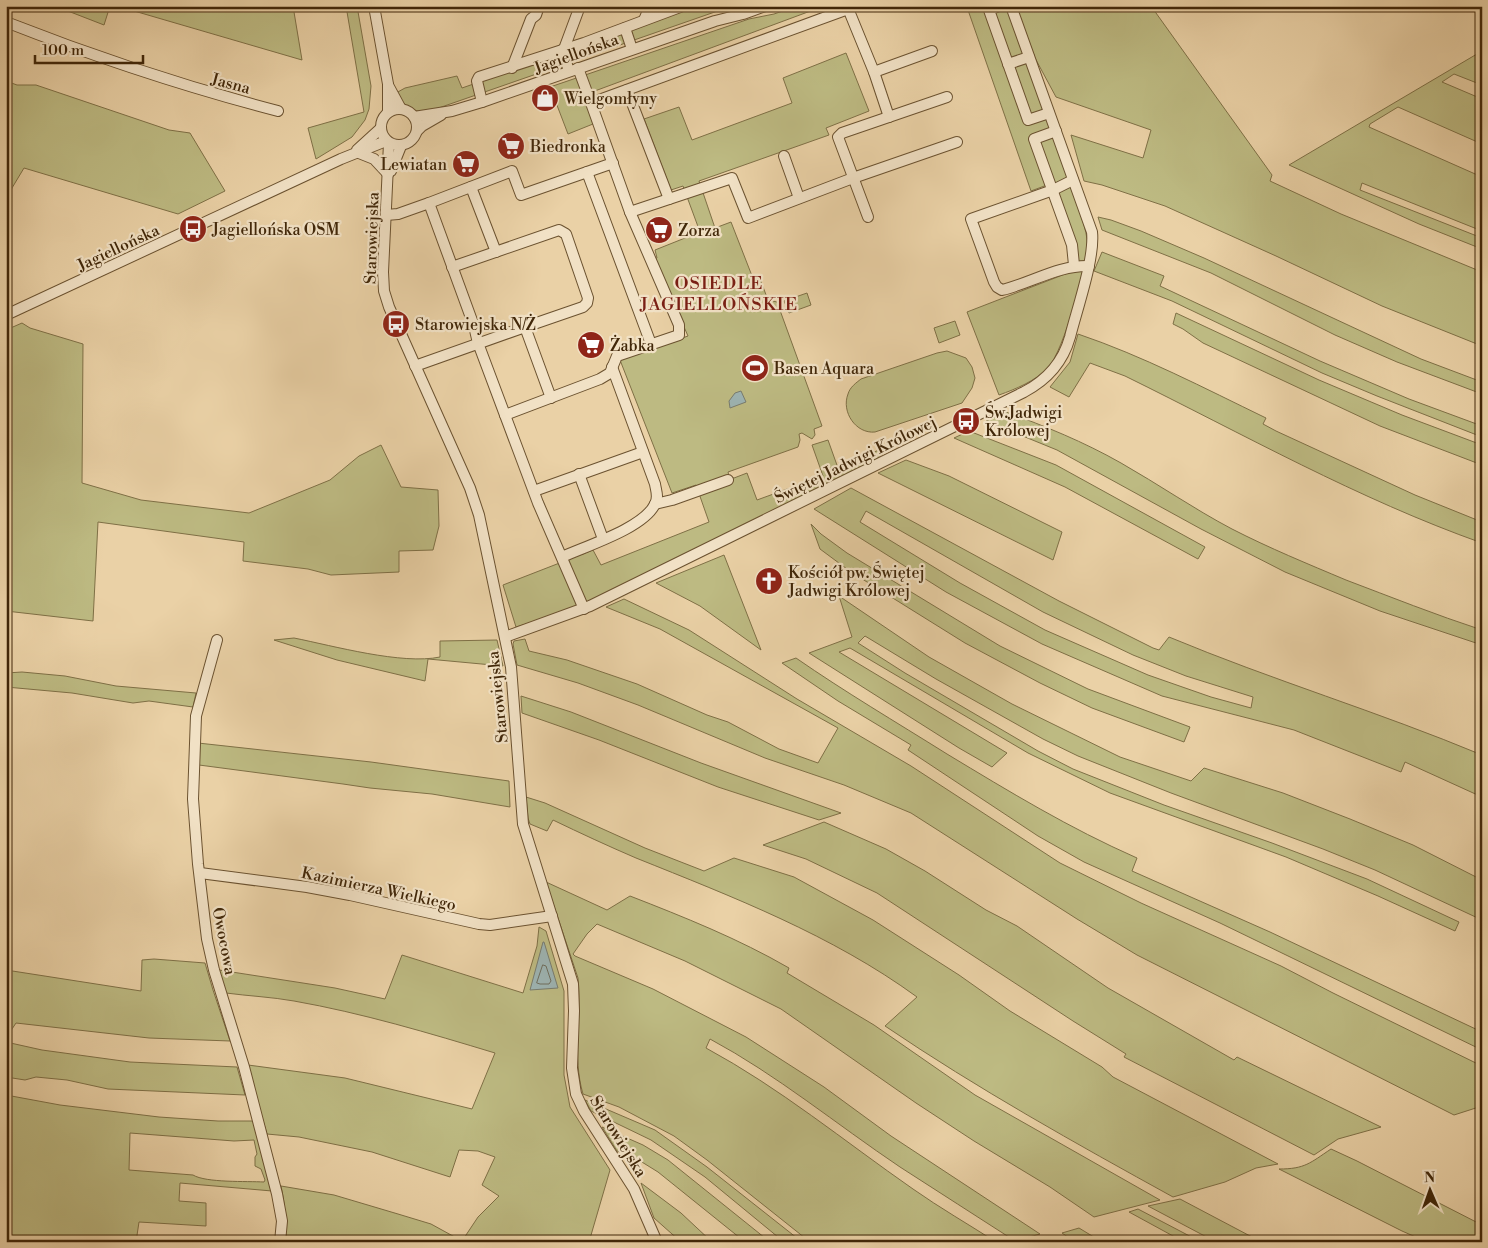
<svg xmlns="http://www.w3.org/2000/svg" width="1488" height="1248" font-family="'Libre Bodoni',serif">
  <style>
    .green { fill: #bdba82; stroke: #7f7046; fill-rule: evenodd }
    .water { fill: #9db4b3; stroke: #787c6f }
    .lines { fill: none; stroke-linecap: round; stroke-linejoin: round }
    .shore { stroke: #6f6e5e; stroke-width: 1 }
    .minor-casing { stroke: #6b5230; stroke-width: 12 }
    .minor { stroke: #f1e1c5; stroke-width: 10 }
    .labels { text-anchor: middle; stroke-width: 4.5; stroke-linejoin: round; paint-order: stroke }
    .street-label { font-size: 16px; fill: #412709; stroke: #f1e1c5 }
    .poi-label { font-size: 16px; fill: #412709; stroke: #f1e1c5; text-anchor: start }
    .neighbourhood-label { font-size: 18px; letter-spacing: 1px; fill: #7a1f14; stroke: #f1e1c5 }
  </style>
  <rect width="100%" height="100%" fill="#ead1a6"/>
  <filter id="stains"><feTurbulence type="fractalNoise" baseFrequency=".004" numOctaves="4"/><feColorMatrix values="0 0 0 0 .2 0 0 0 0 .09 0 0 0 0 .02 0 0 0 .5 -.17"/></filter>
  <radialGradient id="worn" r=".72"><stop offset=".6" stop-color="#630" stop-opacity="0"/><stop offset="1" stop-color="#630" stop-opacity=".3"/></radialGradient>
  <g class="green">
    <polygon points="55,6 110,6 104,25"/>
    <polygon points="117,6 293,6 302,60"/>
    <polygon points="346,6 357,6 371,86 369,109 365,120 352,137 316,159 308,128 364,112"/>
    <path d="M698,6H732L430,111C414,114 404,106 396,93L405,88L457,76L462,88Z"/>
    <polygon points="797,6 824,6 584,95 593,124 568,134 550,87 749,19 774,14"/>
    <path d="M977,6H1006C1028,66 1051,125 1070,185C1075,200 1085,223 1087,239C1090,260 1063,352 1048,368C1035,381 1016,389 999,395L967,312L1073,271L1070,245L1047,185L1031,191L968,10Z"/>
    <polygon points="1016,6 1151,6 1272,175 1270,181 1341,214 1482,272 1482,346 1382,306 1276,256 1165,206 1102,185 1084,181 1071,135 1143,158 1151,130 1056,97 1035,58"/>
    <polygon points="1482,51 1482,85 1454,74 1442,82 1482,99 1482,144 1398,107 1370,124 1369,127 1482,177 1480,188 1482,189 1482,231 1362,183 1360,190 1482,238 1482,249 1419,224 1289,165"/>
    <polygon points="846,53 869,111 826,128 829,135 699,181 715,228 731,222 754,281 760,279 768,300 777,302 822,426 814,429 815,435 812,439 802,433 799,434 800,440 798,447 728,472 729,476 734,478 747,473 757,500 823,476 812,445 828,440 838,468 881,449 883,454 874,461 597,599 543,619 516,627 503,585 593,550 601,565 709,522 696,485 672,493 620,360 688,336 654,259 657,258 655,250 700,232 683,186 671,190 644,119 679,107 692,140 792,103 783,78"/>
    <polygon points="6,81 17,85 36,85 169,130 190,133 225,191 178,214 24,168 12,188 6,204"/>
    <polygon points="1098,217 1111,220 1141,231 1204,258 1421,359 1482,382 1482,394 1397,362 1335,335 1211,273 1102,230"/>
    <polygon points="1102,252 1164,276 1160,286 1320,361 1409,399 1482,426 1482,437 1377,396 1322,373 1172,301 1094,271"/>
    <polygon points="807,293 811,305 789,313 784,301"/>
    <polygon points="1176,313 1319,380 1402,415 1482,445 1482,465 1380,426 1203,343 1183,329 1173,324"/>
    <polygon points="955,321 960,335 939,343 934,328"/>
    <polygon points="22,323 30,328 83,344 82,483 141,500 249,513 330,480 359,456 381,445 401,487 438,490 439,526 433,550 399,551 399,572 331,575 308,569 243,561 244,542 98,522 93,621 6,611 6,330"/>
    <path d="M1078,334C1143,356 1204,388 1266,418L1263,424L1276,431L1415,495L1482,522V543C1358,499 1243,434 1125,376L1090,363L1069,397L1050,387L1070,362Z"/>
    <path d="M947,351L966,358L972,367L975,378L972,388L962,403L875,432C856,434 841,412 848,394C850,387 856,383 861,379L937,353Z"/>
    <path d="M1006,412C1045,426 1084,442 1121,463C1158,484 1194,509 1232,529C1269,548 1308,564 1346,580C1391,597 1436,615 1482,630V645L1380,611L1285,572L1201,529L1057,450L986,421Z"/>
    <polygon points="969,431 1056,465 1205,547 1198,559 1065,487 954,438"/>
    <polygon points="906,460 949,476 1062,532 1053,560 878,473"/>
    <path d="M851,488L1059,601L1153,648L1159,650L1169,637C1272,680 1379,712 1482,755V797L1405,762L1401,772L1294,730L1162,696L1042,644L946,592L814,509ZM866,511L1043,612L1133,655L1186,676L1253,697L1251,708L1211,697L1148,675L1045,630L960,583L860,522Z"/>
    <polygon points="811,524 821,534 847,553 1000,646 1088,689 1190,727 1184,742 1092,708 1040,683 965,643 851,572 820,549"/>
    <polygon points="724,555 761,650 700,606 656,583"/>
    <polygon points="839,596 929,657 1012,704 1120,757 1191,781 1204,768 1283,793 1350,819 1413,845 1482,880 1482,920 1375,870 1323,849 1171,793 1078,756 1043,739 936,679 865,636 858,643 905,673 1038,751 1073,769 1164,805 1272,843 1367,879 1459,922 1455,931 1378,896 1286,857 1110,793 1028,753 850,648 839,652 1007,753 992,767 959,748 809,653 852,637"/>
    <polygon points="624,599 689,630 797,699 911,766 1060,863 1141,903 1281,966 1333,993 1482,1066 1482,1106 1454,1115 1137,955 1077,919 911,813 844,785 765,758 638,705 578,683 517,665 513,644 514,641 525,639 529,651 567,660 637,684 707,715 728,722 779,749 818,763 838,728 660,629 606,607"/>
    <path d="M294,638C334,646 402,665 440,657V641L497,640L503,666L428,659L425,681L337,660L274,640Z"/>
    <path d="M796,658C845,692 896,722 947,754C1010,792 1069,828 1137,858L1132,871L1270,932L1482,1032V1050L1220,923L1084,862L1038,836L908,750L911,745L838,701L782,663Z"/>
    <polygon points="22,672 65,676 116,686 196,693 193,707 149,701 133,703 72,693 6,687 6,673"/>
    <polygon points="521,696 571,712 701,763 841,813 819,820 718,787 599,740 522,713"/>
    <polygon points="198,743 371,762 509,781 510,807 432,794 370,788 343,784 199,765"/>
    <path d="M526,797L545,803L645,848L704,871L734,858L794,877L873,920L959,975L1010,1011L1102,1067L1113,1077L1278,1164L1256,1168L1225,1182L1173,1197C1075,1143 978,1089 885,1026L917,997C832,935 733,897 636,858C608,846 580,833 553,820L547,831L530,824L528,818Z"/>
    <polygon points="824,822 886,849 925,871 986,910 1017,926 1108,988 1234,1060 1237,1057 1381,1127 1338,1139 1314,1155 1124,1057 1126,1054 1073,1021 877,893 806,859 763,845"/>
    <path d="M546,882L607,910L630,896C684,917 739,939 789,968L787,973L874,1025L975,1095L1160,1200L1094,1217L1050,1187L974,1141L916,1103L781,1009L685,961L597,924L587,934L573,954L575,956L653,989L746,1037L824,1087L891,1136L1040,1234L1015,1241C977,1216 938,1192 900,1167C836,1124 777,1075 710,1039L706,1048C780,1088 844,1141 913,1189C940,1208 968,1224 996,1242H810L707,1160L674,1136L619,1107L583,1094C572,1057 582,1017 578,978Z"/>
    <path d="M539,927L546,931L564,991V1075L570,1107L610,1170L589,1242H283C287,1222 285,1205 281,1186L334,1195L398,1214L431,1224L462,1241L478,1217L499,1196L482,1185L495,1157L478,1151L459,1150L450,1177L372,1152L299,1137L267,1134L256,1097L248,1065L345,1078L472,1109L495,1053C429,1033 362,1013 294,1001C272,997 248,996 226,993L219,970L335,988L385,999L402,955L523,993L537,946Z"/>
    <polygon points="154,959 205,963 213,990 230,1041 149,1038 16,1023 6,1038 6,970 141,991 142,960"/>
    <polygon points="6,1042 42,1050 130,1062 237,1067 245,1095 108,1089 67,1080 36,1077 25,1080 6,1077"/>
    <path d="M6,1095L60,1105L159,1117L218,1121H253L272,1191L180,1183L179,1201L206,1203V1226L139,1222L136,1242H6ZM130,1133L234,1141L254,1140L257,1154L255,1157V1166L261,1169L265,1180L264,1182C247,1181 206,1183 193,1175L129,1170Z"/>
    <polygon points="585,1100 655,1130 707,1167 802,1242 784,1242 705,1177 651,1140 591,1111"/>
    <polygon points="602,1127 643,1145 668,1160 770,1242 745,1242 658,1172 637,1159 617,1151"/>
    <path d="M1331,1149L1357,1161L1482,1225V1242H1427L1402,1231L1279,1169C1305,1169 1310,1163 1331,1149Z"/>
    <polygon points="641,1183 681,1213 712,1242 681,1242 654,1218"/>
    <polygon points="1180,1199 1252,1237 1262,1242 1216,1242 1148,1206"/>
    <polygon points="1138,1209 1201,1242 1184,1242 1129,1212"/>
    <polygon points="1079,1228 1102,1242 1075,1242 1062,1233"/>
  </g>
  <g class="water">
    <polygon points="741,391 746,402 730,408 729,401 735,393"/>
    <polygon points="543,942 544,942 558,988 530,990"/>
  </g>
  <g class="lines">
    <polygon class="shore" points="543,965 546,966 551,981 549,984 540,984 537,983"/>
    <g class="minor-casing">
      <g id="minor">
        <polyline points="374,6 388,84 388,112"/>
        <polyline points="847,6 874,72 889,117"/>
        <polyline points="999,6 989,10 1028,120 1049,113"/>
        <polyline points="644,20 650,6"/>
        <path d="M6,22C95,57 186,87 278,111"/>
        <polyline points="625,28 632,49"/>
        <polyline points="564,49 580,6"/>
        <polyline points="562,50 569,71"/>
        <polyline points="1008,64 1029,57"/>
        <polyline points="512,68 531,19 536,15 539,6"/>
        <polyline points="578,68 591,103 848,9"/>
        <polyline points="874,72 932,51"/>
        <polyline points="388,85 401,109"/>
        <polyline points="627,90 669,199"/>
        <polyline points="482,102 477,81 479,77 584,43 683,6"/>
        <circle cx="399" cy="127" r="18"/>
        <polyline points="414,117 452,111 482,102 715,21 743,14 765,6"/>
        <polyline points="417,131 422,126 441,115"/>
        <polyline points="1056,131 1034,139 1072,245 1074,265"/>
        <polyline points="389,143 383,272 384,291 389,307 470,488 479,515 511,667 523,824 573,984 574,1011 572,1068 576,1094 584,1111 634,1189 657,1242"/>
        <polyline points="357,150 380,129"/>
        <polyline points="359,153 374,159 388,174"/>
        <polyline points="784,156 799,198"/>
        <polyline points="391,171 401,146"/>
        <polyline points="587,172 651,344"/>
        <path d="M1073,180L1053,190L971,219L994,282L997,287L1002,290C1031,283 1059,265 1089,266"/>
        <polyline points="471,187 496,252"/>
        <polyline points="429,203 512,171 521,195 613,163"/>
        <polyline points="630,212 732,178 748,218 853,178 957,142"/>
        <polyline points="386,215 398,214 429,203 474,326 478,343 538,503 584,609"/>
        <polyline points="868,217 838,137 842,133 947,97"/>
        <polyline points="452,267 559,230 566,234 588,298 587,303 583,307 525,327"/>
        <polyline points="6,315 341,159 386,141"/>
        <polyline points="415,366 525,327 551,398"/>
        <polyline points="505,415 600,379 610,373 617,356 679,335 679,325 630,212 591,103"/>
        <polyline points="579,474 603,539"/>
        <polyline points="534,491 643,452"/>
        <polyline points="655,504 672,500 728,480"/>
        <path d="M562,557C586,546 644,528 655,504C659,497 656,491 655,484L612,367"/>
        <path d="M505,637L590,606L1024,392C1047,380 1063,362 1070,337C1077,309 1095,258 1092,232L1011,6"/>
        <polyline points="217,640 196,716 193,799 198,864 207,939 214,970 244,1067 277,1194 282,1221 280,1242"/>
        <polyline points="200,873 307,887 350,895 479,924 490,925 552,916"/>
      </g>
    </g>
    <use href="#minor" class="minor"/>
  </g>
  <defs>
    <g id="shop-disc" transform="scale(1.4375)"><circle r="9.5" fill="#8f2418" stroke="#f1e1c5"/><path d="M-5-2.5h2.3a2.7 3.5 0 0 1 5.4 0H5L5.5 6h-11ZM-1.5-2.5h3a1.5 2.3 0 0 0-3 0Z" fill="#fff"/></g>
    <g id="supermarket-disc" transform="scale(1.4375)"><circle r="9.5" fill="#8f2418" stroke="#f1e1c5"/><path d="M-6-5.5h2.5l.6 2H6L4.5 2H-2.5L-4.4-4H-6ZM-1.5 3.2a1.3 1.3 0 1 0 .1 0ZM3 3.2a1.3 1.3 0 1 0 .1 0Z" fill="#fff"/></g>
    <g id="bus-disc" transform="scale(1.4375)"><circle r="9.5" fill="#8f2418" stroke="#f1e1c5"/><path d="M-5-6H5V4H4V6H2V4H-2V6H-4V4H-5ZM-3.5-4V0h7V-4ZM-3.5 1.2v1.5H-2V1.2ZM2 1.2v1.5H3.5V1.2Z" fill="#fff"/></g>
    <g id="stadium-disc" transform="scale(1.4375)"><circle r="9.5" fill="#8f2418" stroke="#f1e1c5"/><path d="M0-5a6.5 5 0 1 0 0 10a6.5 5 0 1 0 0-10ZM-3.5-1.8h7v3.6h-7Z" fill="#fff"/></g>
    <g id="church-disc" transform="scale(1.4375)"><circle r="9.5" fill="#8f2418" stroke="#f1e1c5"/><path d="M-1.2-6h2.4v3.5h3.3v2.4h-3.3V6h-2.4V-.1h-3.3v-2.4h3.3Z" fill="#fff"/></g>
  </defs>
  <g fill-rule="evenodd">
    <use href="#shop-disc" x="545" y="98"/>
    <use href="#supermarket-disc" x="511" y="146"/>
    <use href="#supermarket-disc" x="466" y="164"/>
    <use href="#bus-disc" x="193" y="229"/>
    <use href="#supermarket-disc" x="659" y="230"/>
    <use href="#bus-disc" x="396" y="324"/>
    <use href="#supermarket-disc" x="591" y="345"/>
    <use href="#stadium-disc" x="755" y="368"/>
    <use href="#bus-disc" x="966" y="421"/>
    <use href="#church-disc" x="769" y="581"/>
  </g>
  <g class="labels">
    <g class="street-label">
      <text transform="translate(576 53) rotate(-20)" y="6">Jagiellońska</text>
      <text transform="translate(231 83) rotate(15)" y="6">Jasna</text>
      <text transform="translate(371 238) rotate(-88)" y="6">Starowiejska</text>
      <text transform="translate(118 247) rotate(-25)" y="6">Jagiellońska</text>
      <text transform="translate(855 459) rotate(-26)" y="6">Świętej Jadwigi Królowej</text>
      <text transform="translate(497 697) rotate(-96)" y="6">Starowiejska</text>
      <text transform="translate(379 888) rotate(12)" y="6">Kazimierza Wielkiego</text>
      <text transform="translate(225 941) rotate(79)" y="6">Owocowa</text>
      <text transform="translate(619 1136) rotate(58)" y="6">Starowiejska</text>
    </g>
    <g class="poi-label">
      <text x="564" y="104">Wielgomłyny</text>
      <text x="530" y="152">Biedronka</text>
      <text x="447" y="170" text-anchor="end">Lewiatan</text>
      <text x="212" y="235">Jagiellońska OSM</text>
      <text x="678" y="236">Zorza</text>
      <text x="415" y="330">Starowiejska N/Ż</text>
      <text x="610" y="351">Żabka</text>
      <text x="774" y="374">Basen Aquara</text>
      <text x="985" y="418">Św.Jadwigi<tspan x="985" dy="18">Królowej</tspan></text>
      <text x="788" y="578">Kościół pw. Świętej<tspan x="788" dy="18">Jadwigi Królowej</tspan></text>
    </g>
    <g class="neighbourhood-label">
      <text x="719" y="289">OSIEDLE<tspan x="719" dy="21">JAGIELLOŃSKIE</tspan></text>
    </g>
  </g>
  <rect width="1488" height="1248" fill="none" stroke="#ead1a6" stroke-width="25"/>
  <rect x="8" y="8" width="1473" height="1233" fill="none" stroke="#412709" stroke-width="2.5"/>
  <rect x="12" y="12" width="1463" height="1223" fill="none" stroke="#412709"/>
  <g transform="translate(1430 1190) rotate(358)" stroke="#f1e1c5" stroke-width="4" paint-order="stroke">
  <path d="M0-4L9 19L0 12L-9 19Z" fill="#412709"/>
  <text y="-8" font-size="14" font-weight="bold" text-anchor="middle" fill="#412709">N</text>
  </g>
  <path d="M35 55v8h108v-8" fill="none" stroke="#412709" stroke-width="2.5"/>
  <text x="42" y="55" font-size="15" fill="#412709" stroke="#f1e1c5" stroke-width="4" paint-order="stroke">100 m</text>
  <rect width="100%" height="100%" filter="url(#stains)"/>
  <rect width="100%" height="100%" fill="url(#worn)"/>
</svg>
